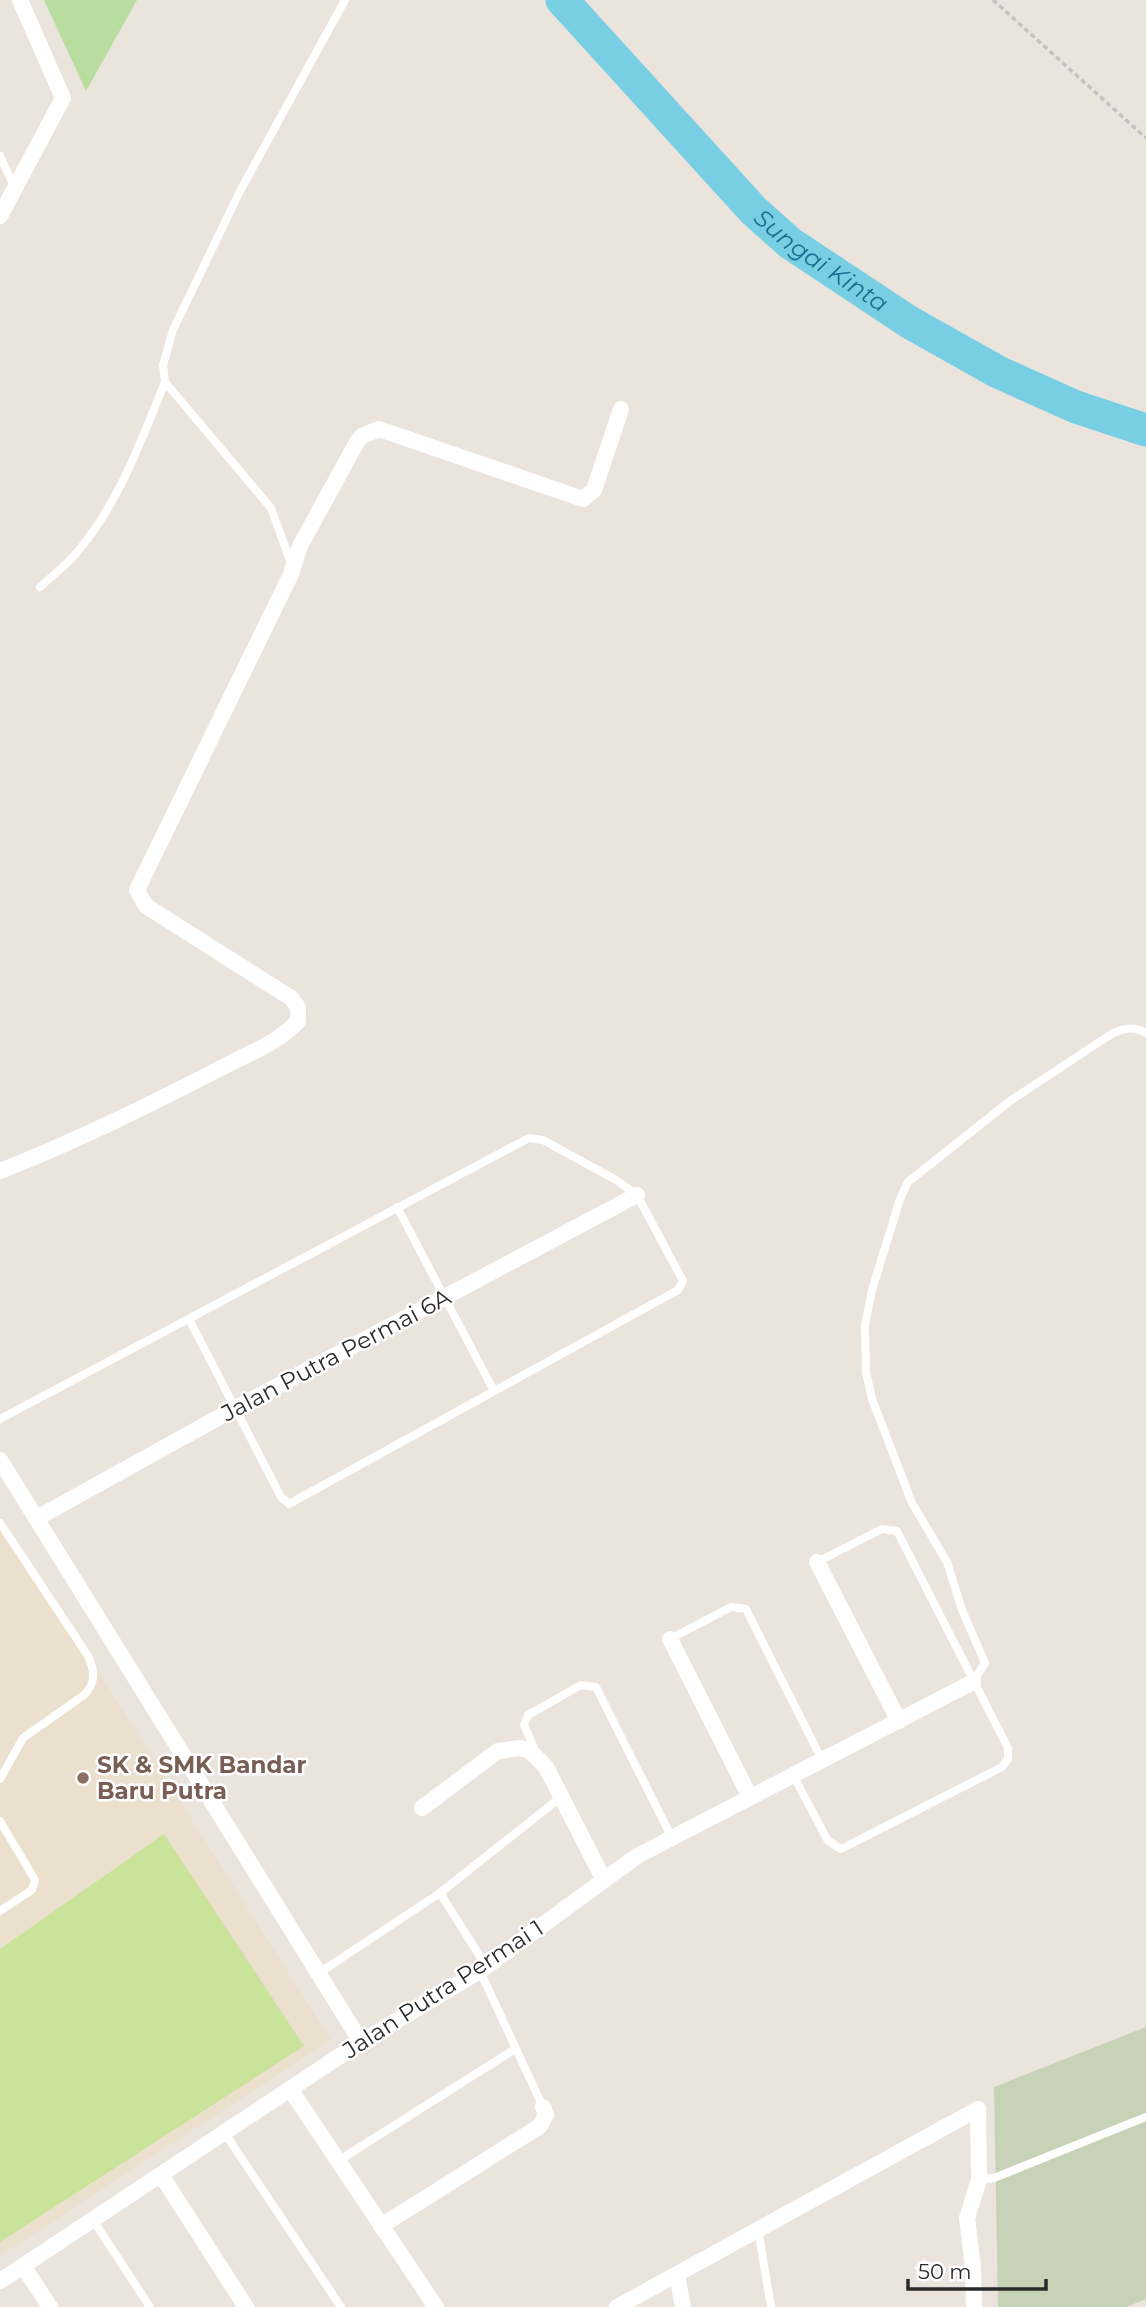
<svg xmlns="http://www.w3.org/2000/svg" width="1146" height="2307" font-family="Montserrat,sans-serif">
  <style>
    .education { fill: #ebdfce }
    .green { fill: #b8dd9e }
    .cemetery { fill: #c6d3b6 }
    .pitch { fill: #cae39a }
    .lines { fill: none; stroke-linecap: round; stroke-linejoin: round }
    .river { stroke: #78cfe4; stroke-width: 33 }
    .path { stroke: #c3c3c3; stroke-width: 3.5; stroke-dasharray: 5 3.5; stroke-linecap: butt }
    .service { stroke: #fff; stroke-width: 8 }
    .minor { stroke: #fff; stroke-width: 16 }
    .education-dot { fill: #8d6e63; stroke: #fff; stroke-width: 2.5 }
    .labels { text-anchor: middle; stroke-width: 5; stroke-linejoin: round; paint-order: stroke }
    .street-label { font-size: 23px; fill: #2a2a2a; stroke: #fff }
    .education-label { font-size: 23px; font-weight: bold; fill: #785e54; stroke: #fff; text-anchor: start }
    .water-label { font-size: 24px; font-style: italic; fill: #186f8f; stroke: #fff }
  </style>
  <rect width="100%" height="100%" fill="#ebe4dd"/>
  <polygon class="education" points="0,1516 331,2040 0,2256"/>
  <polygon class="green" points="44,0 137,0 86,91"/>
  <polygon class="cemetery" points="1146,2027 1146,2299 1126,2307 998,2307 994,2087"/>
  <polygon class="pitch" points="164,1834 304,2046 0,2242 0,1949"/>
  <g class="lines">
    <path class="river" id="s1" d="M562,0L753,210L790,243L909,322L998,372L1076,407L1146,430"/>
    <polyline class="path" points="993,0 1146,138"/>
    <g class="service">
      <polyline points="0,156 15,188"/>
      <polyline points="292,566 271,508 165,382 163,365 173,330 240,191 345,0"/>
      <path d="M40,587C53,575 68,564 79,550C120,500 141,441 165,382"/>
      <polyline points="397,1207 494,1391"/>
      <polyline points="0,1419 529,1138 543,1140 616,1180 637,1195 683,1281 678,1290 289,1504 281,1497 189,1319"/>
      <path d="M0,1523L88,1656C95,1671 96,1683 84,1695L23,1738L0,1779"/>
      <polyline points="670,1639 731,1607 746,1609 822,1760"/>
      <path d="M973,1682L985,1663L962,1610L947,1562L912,1503L872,1399L866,1372L865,1325L872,1290L900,1199L908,1182L1010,1101L1113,1033C1126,1028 1134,1026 1146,1033"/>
      <polyline points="536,1752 524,1725 528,1715 581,1685 596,1687 672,1838"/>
      <polyline points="793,1775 828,1841 841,1849 1002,1767 1008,1759 1008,1748 897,1531 882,1529 817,1562"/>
      <polyline points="0,1821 35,1880 32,1890 0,1911"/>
      <polyline points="440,1893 486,1966"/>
      <polyline points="480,1971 543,2107"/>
      <polyline points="319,1973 440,1893 561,1797"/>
      <polyline points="224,2132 341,2307"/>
      <polyline points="338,2161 515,2049"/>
      <polyline points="979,2180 994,2178 1146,2117"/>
      <polyline points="93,2220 150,2307"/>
      <polyline points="758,2229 771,2307"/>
    </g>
    <g class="minor">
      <polyline points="0,216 63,98 20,0"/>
      <path d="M0,1171C77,1141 151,1104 225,1066C249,1053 280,1042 298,1021V1007L291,998L146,906L137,890L291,574L300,546L357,442L362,436L379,429L583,499L594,490L621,409"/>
      <polyline points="0,1460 361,2042"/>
      <polyline points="37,1518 234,1409 637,1195"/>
      <polyline points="817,1562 899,1721"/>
      <polyline points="670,1639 750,1797"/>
      <polyline points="422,1808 498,1751 520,1748 530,1751 546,1767 604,1880"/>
      <polyline points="290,2089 436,2307"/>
      <polyline points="161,2175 246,2307"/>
      <polyline points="381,2226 540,2126 546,2115 543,2107"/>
      <polyline points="23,2266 50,2307"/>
      <polyline points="677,2276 683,2307"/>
      <polyline points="0,2281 361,2042 480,1971 637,1856 973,1682"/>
      <polyline points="617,2307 978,2109 979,2180 967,2218 973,2267 974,2307"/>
    </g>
  </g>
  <circle class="education-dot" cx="83" cy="1778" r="7"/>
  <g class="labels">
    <g class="street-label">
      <text transform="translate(336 1355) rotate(-28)" y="8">Jalan Putra Permai 6A</text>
      <text transform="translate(443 1989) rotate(-33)" y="8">Jalan Putra Permai 1</text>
    </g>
    <g class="education-label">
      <text x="97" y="1773">SK &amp; SMK Bandar<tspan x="97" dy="26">Baru Putra</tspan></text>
    </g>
    <g class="water-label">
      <text dy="8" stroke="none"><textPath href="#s1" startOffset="369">Sungai Kinta</textPath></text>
    </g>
  </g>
  <path d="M908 2279v10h138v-10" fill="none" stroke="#2a2a2a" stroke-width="3.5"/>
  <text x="918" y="2279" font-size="21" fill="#2a2a2a" stroke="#ffffff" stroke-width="5" paint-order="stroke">50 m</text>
</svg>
